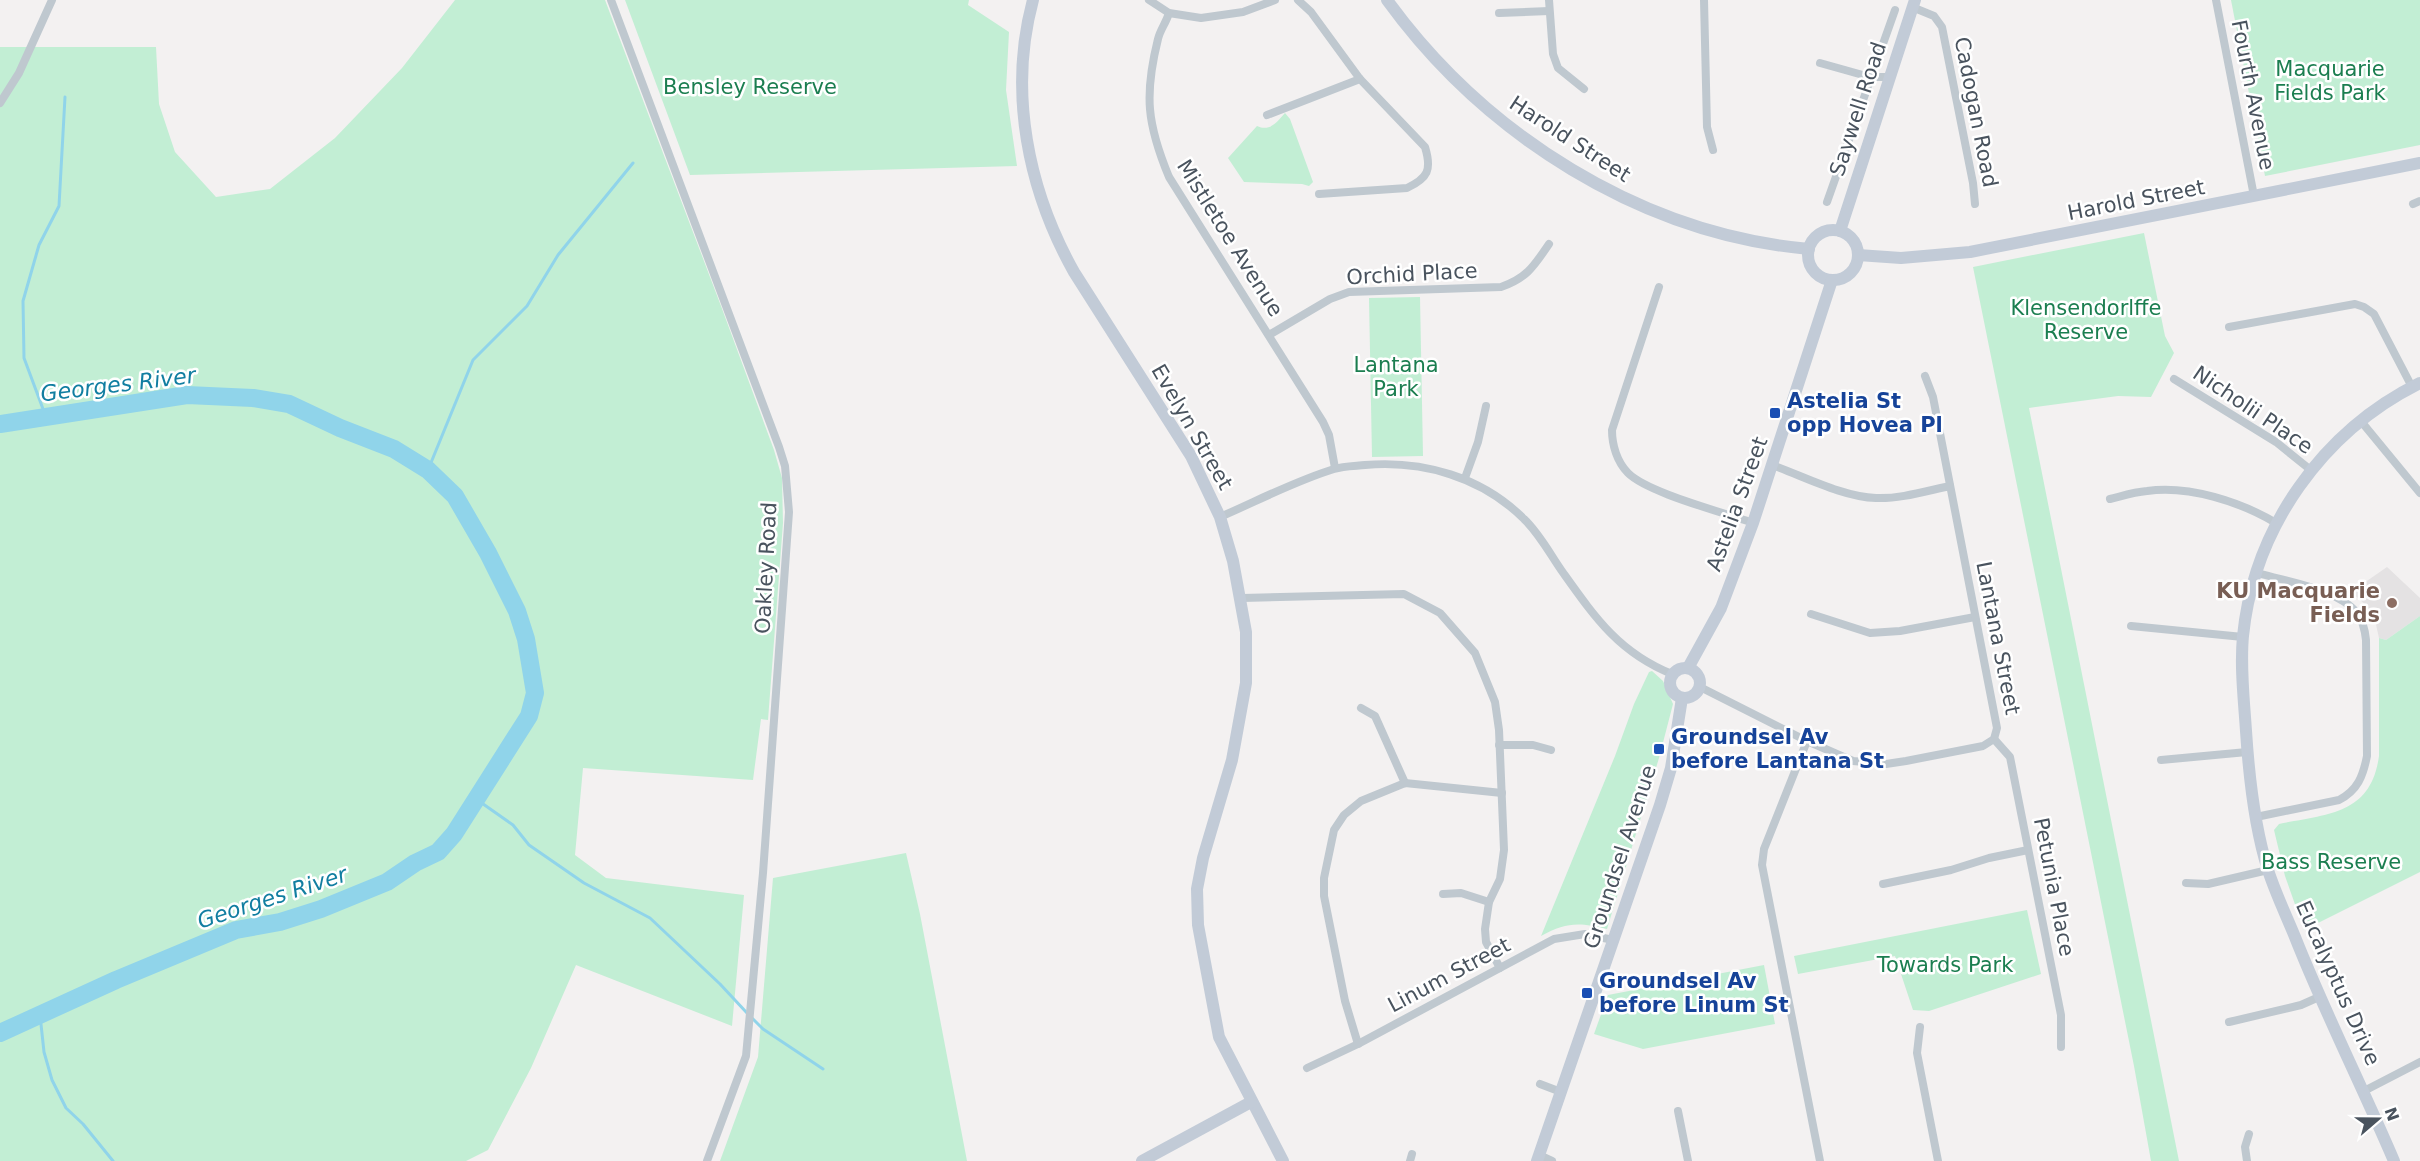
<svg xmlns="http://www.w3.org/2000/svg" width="2420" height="1161" font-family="'DejaVu Sans',sans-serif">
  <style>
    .education { fill: #e4e2e3 }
    .green { fill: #c2eed4 }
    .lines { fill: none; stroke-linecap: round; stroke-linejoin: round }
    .stream { stroke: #90d4ea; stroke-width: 3 }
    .river { stroke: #90d4ea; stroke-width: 18 }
    .street { stroke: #bfc8cf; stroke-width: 8 }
    .secondary { stroke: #c2cbd7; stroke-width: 12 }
    .transit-dot { fill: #1a4fb4; stroke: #fff; stroke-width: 2 }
    .education-dot { fill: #8d6e63; stroke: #fff; stroke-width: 2 }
    .labels { text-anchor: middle; stroke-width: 5; stroke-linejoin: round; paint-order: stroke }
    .park-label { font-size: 21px; fill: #1b7e50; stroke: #fff }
    .street-label { font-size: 21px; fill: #49535e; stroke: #fff }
    .transit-label { font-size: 21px; font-weight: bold; fill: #164399; stroke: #fff; text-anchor: start }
    .education-label { font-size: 21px; font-weight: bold; fill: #785e54; stroke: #fff; text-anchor: end }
    .water-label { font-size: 22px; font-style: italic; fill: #117ea1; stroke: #fff }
  </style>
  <rect width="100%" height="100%" fill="#f3f1f1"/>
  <polygon class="education" points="2387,567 2420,598 2420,616 2386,640 2379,638 2375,620 2366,605 2351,592"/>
  <g class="green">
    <polygon points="455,0 605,0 721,306 774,450 782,478 783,523 768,720 761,719 753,780 583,768 575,855 606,878 744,895 732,1026 576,965 531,1068 488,1150 466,1161 0,1161 0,47 156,47 159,104 175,152 216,197 270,189 335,138 402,68"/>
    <polygon points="625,0 969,0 968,5 1009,32 1006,90 1017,166 690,175"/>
    <polygon points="2231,0 2420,0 2420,145 2265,176"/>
    <path d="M1285,113L1290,119L1313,182L1309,186L1302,184L1244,182L1228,158L1257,126C1270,132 1277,122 1285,113Z"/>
    <polygon points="2144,233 2165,336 2174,353 2151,397 2118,396 2029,408 2179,1161 2151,1161 2134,1066 1973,267"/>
    <polygon points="1420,297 1423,456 1372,457 1369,298"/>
    <path d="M2420,616V872L2304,930L2285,876L2274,830L2279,824C2327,814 2371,815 2379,756V638L2386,640Z"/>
    <path d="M1652,671L1663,681L1673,704L1659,758L1607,929C1579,922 1566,922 1541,936L1615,756L1634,704L1649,672Z"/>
    <polygon points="906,853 920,914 967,1161 720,1161 758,1057 773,878"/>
    <polygon points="2027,910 2041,974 1929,1011 1913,1010 1895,956 1798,974 1794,956"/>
    <polygon points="1764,965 1775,1024 1643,1049 1594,1034 1608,995"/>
  </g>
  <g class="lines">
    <g class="stream">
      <polyline points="46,417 24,358 23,301 39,245 59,206 65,97"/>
      <polyline points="428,470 473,360 527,306 558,255 633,163"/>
      <polyline points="476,799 513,825 529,845 584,883 650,918 720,984 747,1013"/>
      <polyline points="40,1015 44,1052 52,1080 66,1108 83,1124 113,1161"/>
      <polyline points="752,1018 763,1029 823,1069"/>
    </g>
    <polyline class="river" points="0,424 187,395 253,398 289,404 340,428 394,449 428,470 455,496 488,553 517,611 526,639 535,693 529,716 454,834 438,852 415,863 387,882 321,909 280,922 236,930 116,980 0,1033"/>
    <g class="street">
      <polyline points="611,0 779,447 785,466 789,512 763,873 746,1056 707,1161"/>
      <polyline points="1149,0 1169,13 1201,18 1243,12 1275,0"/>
      <path d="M1298,0L1311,12L1360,79L1425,147C1432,170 1428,178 1407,188L1319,194"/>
      <polyline points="1549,0 1553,54 1558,68 1584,89"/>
      <polyline points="1704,0 1707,127 1713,150"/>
      <polyline points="2216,0 2254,196"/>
      <polyline points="1912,7 1934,16 1942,27 1973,183 1975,204"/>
      <path d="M1169,13C1166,23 1160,30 1158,39C1144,95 1147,124 1169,177L1323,422L1329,435L1335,468"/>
      <polyline points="1499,13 1549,11"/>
      <polyline points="1820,63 1870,77 1889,77"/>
      <polyline points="0,103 19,73 52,0"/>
      <polyline points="1267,115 1360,79"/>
      <polyline points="1827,202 1895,10"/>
      <polyline points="2413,204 2420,201"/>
      <path d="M1659,287L1612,430C1612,445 1617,462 1628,473C1648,493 1723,512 1753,523"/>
      <polyline points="2229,327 2355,304 2364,307 2374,314 2412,387"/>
      <path d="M1269,335L1330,299L1349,292L1501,287C1527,278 1534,266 1549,244"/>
      <polyline points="2174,379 2276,442 2312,471"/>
      <polyline points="2360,420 2420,493"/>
      <path d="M1772,465C1803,476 1843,497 1876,498C1900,499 1926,491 1950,486"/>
      <polyline points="1465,478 1478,442 1486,406"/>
      <path d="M2110,499C2122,496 2134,492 2147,491C2189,485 2241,502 2276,523"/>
      <path d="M1220,517C1257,501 1295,481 1334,469C1343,466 1355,466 1365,465C1423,460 1482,477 1524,519C1540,534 1551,556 1564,574C1596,619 1620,653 1672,674"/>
      <polyline points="1242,598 1404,594 1440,613 1475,653 1495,702 1499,730 1504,850 1500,879 1489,902 1485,929 1486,942 1500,968"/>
      <polyline points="1811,614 1870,633 1900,631 1975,617"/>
      <polyline points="2131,626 2243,637"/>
      <polyline points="1700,687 1807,741 1853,761 1886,764 1906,761 1983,746 1994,739 1997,728 1933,397 1925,376"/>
      <polyline points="1361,708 1375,716 1405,783"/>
      <polyline points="1994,739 2010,757 2061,1015 2061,1047"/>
      <polyline points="1807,741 1764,849 1762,865 1820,1161"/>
      <polyline points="1499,745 1533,745 1551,750"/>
      <polyline points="2161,760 2247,752"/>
      <path d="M2256,817L2339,800C2358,790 2363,776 2367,756L2366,640C2365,630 2363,621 2357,613C2338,589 2287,582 2258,573"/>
      <polyline points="2186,883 2208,884 2268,870"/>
      <polyline points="1883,884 1951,870 1989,858 2028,850"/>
      <polyline points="1443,894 1461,893 1489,902"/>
      <polyline points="2229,1022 2301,1005 2319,997"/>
      <polyline points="1920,1027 1917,1053 1938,1161"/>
      <polyline points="1358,1044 1345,1001 1324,896 1324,878 1334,830 1344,815 1361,801 1405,783 1502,793"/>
      <polyline points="1307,1068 1358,1044 1554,939 1585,934 1613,940"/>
      <polyline points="1540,1084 1561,1092"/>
      <polyline points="2364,1091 2420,1062"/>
      <polyline points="1678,1111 1688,1161"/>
      <polyline points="1539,1155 1552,1161"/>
      <polyline points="1410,1161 1412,1154"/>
      <polyline points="2247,1161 2245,1147 2249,1134"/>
    </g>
    <g class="secondary">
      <path d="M1033,0C1008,92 1028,190 1074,272L1191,456L1220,517L1233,561L1246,632V683L1232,760L1203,858L1197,889L1198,925L1219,1037L1283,1161"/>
      <path d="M1387,0C1485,135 1641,234 1809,249"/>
      <circle cx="1833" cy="255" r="25"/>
      <polyline points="1840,231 1915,0"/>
      <polyline points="1858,255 1901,258 1970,252 2420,163"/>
      <circle cx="1685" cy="683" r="15"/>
      <polyline points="1688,668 1721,608 1753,523 1832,280"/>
      <polyline points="1142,1161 1251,1102"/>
      <polyline points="1537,1161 1660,805 1671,768 1682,698"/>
      <path d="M2394,1161C2362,1086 2325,1013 2295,937C2286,915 2275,892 2268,870C2254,826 2249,777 2246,731C2244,700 2240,667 2243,636C2254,527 2323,431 2420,383"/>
    </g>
  </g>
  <g class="transit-dot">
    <rect x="1769" y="407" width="12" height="12" rx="3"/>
    <rect x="1653" y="743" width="12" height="12" rx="3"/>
    <rect x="1581" y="987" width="12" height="12" rx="3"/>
  </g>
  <circle class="education-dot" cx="2392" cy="603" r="6"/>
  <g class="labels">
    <g class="park-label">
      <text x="2330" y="76">Macquarie<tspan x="2330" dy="24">Fields Park</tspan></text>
      <text x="750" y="94">Bensley Reserve</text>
      <text x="2086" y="315">Klensendorlffe<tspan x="2086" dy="24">Reserve</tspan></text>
      <text x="1396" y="372">Lantana<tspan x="1396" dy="24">Park</tspan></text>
      <text x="2331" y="869">Bass Reserve</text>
      <text x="1945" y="972">Towards Park</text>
    </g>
    <g class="street-label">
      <text transform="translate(2253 95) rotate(79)" y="7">Fourth Avenue</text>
      <text transform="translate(1858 109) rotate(-72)" y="7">Saywell Road</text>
      <text transform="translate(1976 112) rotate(79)" y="7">Cadogan Road</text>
      <text transform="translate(1570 139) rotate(33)" y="7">Harold Street</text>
      <text transform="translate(2136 200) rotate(-11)" y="7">Harold Street</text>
      <text transform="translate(1230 238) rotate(58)" y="7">Mistletoe Avenue</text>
      <text transform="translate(1412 274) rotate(-3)" y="7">Orchid Place</text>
      <text transform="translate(2253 410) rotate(34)" y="7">Nicholii Place</text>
      <text transform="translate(1192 427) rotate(60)" y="7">Evelyn Street</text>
      <text transform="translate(1737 504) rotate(-70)" y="7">Astelia Street</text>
      <text transform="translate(766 568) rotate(-87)" y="7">Oakley Road</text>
      <text transform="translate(1998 638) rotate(79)" y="7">Lantana Street</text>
      <text transform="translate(1620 857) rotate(-72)" y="7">Groundsel Avenue</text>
      <text transform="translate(2054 887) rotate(79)" y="7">Petunia Place</text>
      <text transform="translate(1449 975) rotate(-28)" y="7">Linum Street</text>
      <text transform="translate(2338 983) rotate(66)" y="7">Eucalyptus Drive</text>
    </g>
    <g class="transit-label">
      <text x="1787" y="408">Astelia St<tspan x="1787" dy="24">opp Hovea Pl</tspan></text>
      <text x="1671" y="744">Groundsel Av<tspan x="1671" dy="24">before Lantana St</tspan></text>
      <text x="1599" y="988">Groundsel Av<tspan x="1599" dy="24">before Linum St</tspan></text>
    </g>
    <g class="education-label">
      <text x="2380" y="598">KU Macquarie<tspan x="2380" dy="24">Fields</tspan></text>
    </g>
    <g class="water-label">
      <text transform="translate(118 384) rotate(-7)" y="8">Georges River</text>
      <text transform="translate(272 897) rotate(-18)" y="8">Georges River</text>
    </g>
  </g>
  <g transform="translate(2378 1119) rotate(70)" stroke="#ffffff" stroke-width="4.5" paint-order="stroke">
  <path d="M0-4.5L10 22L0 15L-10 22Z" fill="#49535e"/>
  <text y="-9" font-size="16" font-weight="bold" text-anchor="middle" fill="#49535e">N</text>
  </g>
</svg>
